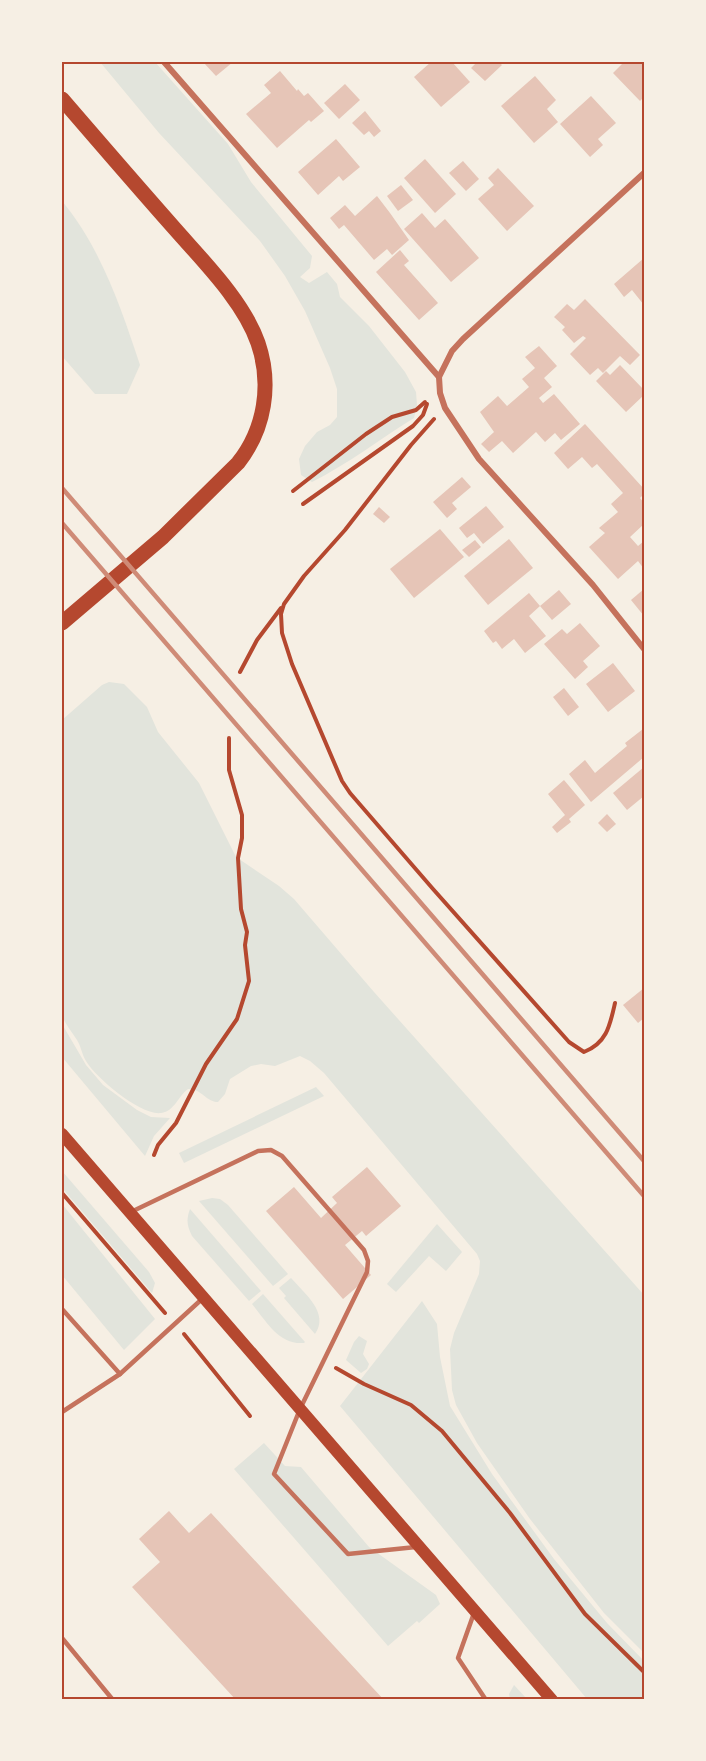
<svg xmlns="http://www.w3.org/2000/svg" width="706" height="1761" font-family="Overpass,sans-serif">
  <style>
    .green { fill: #e2e4dc }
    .building { fill: #e6c5b7 }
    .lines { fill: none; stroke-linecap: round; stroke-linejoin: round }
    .path { stroke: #b5482f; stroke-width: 4 }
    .service { stroke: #c5725c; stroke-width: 4.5 }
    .minor { stroke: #c5725c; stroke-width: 6 }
    .secondary { stroke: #b5482f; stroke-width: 12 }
    .primary { stroke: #b5482f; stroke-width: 15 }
    .rail { stroke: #cf8b77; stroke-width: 4.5 }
    .neatline { fill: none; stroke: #b5482f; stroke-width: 2 }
  </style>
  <rect width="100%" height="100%" fill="#f6efe4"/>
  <g class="green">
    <path d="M100,62H155L228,144L251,182L312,256L310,268L300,277L309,283L327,272L337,284L340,297L369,326L405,372L416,392L417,405L414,418C380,439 348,464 312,482L301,475L299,459L305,446L317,432L330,425L337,417V389L330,368L305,311L285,276L260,241L159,133Z"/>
    <path d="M62,201C101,248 121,308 140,365L127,394H95L62,356Z"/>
    <path d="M109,682L124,684L147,707L158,732L199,783L236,857L279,886L294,899L374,992L644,1295V1653L604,1613L530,1519L477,1443L456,1405L452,1390L450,1349L454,1333L479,1274L480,1261L477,1254L324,1073L310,1061L300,1056L275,1066L261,1064L251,1066L230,1079L225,1094L218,1102C206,1102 201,1088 188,1089C178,1096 175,1111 161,1113C141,1116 96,1078 86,1061C82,1055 81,1046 77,1040C72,1032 66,1025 62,1016V720L102,685Z"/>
    <polygon points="62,1024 86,1065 103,1085 137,1110 151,1117 170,1118 154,1136 145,1156 62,1057"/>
    <polygon points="316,1087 324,1096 184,1163 179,1153"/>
    <polygon points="62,1171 149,1272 155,1283 152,1293 62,1188"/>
    <polygon points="212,1198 220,1199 228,1205 288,1274 273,1286 199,1201"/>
    <polygon points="62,1204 155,1319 124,1350 62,1275"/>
    <path d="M190,1209L261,1291L249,1301L192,1236C187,1226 186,1220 190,1209Z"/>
    <polygon points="437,1224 462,1252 446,1271 429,1256 396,1292 387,1284"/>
    <path d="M291,1278C304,1293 330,1313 315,1334L284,1298L286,1296L279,1288Z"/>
    <path d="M263,1294L305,1342L304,1343C279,1345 267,1322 252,1304Z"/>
    <polygon points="422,1301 437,1324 440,1357 450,1406 492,1474 554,1559 607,1623 644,1661 644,1699 587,1699 340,1406"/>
    <polygon points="359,1336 367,1341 363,1354 369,1364 367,1369 361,1373 346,1360 354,1342"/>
    <polygon points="264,1443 285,1466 301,1467 369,1547 436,1595 440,1604 419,1623 417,1621 388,1646 234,1469"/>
    <polygon points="514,1685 527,1699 510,1699 509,1694"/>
  </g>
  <g class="building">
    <polygon points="203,62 233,62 216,76"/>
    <polygon points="431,62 452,62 470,82 441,107 414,77"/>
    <polygon points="474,62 499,62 502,65 485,81 471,68 476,63"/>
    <polygon points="620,62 644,62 644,97 640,101 613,73 622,64"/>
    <polygon points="280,71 297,91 298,89 304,96 308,93 324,111 311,122 309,120 277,148 246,114 271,93 264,85"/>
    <polygon points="535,76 556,100 547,109 558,122 534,143 501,106"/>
    <polygon points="345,84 360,100 339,119 324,103"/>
    <polygon points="591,96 616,123 598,139 603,145 590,157 560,124"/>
    <polygon points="365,111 381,131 374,137 369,131 364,135 352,123"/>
    <polygon points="336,139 360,167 343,181 339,176 318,195 298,172"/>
    <polygon points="425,159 456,194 435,213 404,178"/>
    <polygon points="463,161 479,179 466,191 449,173"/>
    <polygon points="498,168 534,206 507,231 478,199 494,185 488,178"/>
    <polygon points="401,185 413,200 398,211 387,196"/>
    <polygon points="377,196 390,213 409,240 392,255 387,249 374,260 344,225 339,229 330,218 345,205 355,216"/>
    <polygon points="422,213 435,228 445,219 479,258 451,282 404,229"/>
    <polygon points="400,250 409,261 404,265 438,303 419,320 376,272"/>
    <polygon points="644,258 644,305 632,290 624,297 614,284"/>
    <polygon points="585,299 640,355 630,365 620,356 603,373 598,368 590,375 570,354 586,338 583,336 574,343 562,330 565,327 554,317 567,304 574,310"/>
    <polygon points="539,346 557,366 544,378 552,387 539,398 543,403 554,394 580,424 561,440 555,433 545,442 536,432 513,453 502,441 489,452 481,444 494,432 480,412 498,396 507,406 529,387 522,379 535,368 525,357"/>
    <polygon points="620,365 644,390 644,395 626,412 596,381 606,371 610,375"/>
    <polygon points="585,424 644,489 644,494 640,498 644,503 644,524 630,537 638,546 644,541 644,569 638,561 618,579 589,547 605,533 599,528 618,512 611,504 623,493 597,464 592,468 582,457 568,469 554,453"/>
    <polygon points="462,477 471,487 452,503 457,509 447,518 433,502"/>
    <polygon points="486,506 504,527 483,544 474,533 467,538 459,528"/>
    <polygon points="379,507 390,517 384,523 373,514"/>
    <polygon points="440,529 464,557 414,598 390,569"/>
    <polygon points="509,539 533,568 488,605 464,576"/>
    <polygon points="475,540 481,547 469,557 462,550"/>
    <polygon points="644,589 644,616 631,600"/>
    <polygon points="559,590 571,604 552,620 540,606"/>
    <polygon points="529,593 540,606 529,616 546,636 525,653 514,639 502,649 496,641 493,643 484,631"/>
    <polygon points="580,623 600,646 583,661 588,667 575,679 544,644 562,629 567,634"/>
    <polygon points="613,663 635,691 608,712 586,684"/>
    <polygon points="564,688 579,707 568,716 553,697"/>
    <polygon points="643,729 644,731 644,757 591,802 569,774 585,760 595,773 627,746 625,743"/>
    <polygon points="644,767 644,796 627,810 613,793"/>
    <polygon points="564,780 585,805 569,819 571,822 557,833 552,827 565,815 548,794"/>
    <polygon points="607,814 616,824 607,832 598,823"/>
    <polygon points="644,988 644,1018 638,1023 623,1005"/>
    <polygon points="367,1167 401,1206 366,1236 362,1231 345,1245 371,1275 343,1299 266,1211 294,1187 321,1218 337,1203 332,1197"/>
    <polygon points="169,1511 189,1533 211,1513 384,1700 236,1700 132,1587 160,1562 139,1539"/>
  </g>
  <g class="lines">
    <g class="path">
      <path d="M434,419L411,445L345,530L304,576L284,604L281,614L282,633L292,664L342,781L350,793L433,889L569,1042L584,1052C607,1043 610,1025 615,1003"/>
      <polyline points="293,491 366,434 392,417 416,410 425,402"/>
      <polyline points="303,504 413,426 423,415 427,404"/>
      <polyline points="240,672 257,640 281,608"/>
      <polyline points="154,1155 158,1145 176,1123 206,1064 237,1019 249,981 245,945 247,932 241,909 238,858 242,838 242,815 229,770 229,738"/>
      <polyline points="62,1193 165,1313"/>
      <polyline points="184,1334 250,1416"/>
      <polyline points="336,1368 364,1384 411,1405 442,1431 510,1513 585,1614 644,1672"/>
    </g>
    <g class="service">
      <polyline points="133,1211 258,1151 271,1150 282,1156 364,1250 368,1261 367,1272 300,1409 274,1474 348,1554 416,1547"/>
      <polyline points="62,1309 120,1374"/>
      <polyline points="62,1412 120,1374 202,1299"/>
      <polyline points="474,1613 458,1658 486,1700"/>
      <polyline points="62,1638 113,1700"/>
    </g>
    <g class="minor">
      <polyline points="164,62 439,377 440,393 445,408 479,459 593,585 644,649"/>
      <polyline points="439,377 452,351 463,339 644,173"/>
    </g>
    <polyline class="secondary" points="62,1134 552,1700"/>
    <path class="primary" d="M62,99C99,142 137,186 175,229C204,262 244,302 258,343C272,384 265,429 238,463L163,537L62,623"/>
    <g class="rail">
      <polyline points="62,488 644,1161"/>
      <polyline points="62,523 644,1196"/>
    </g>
  </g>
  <rect width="706" height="1761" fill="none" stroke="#f6efe4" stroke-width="126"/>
  <rect x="63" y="63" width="580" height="1635" class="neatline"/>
</svg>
